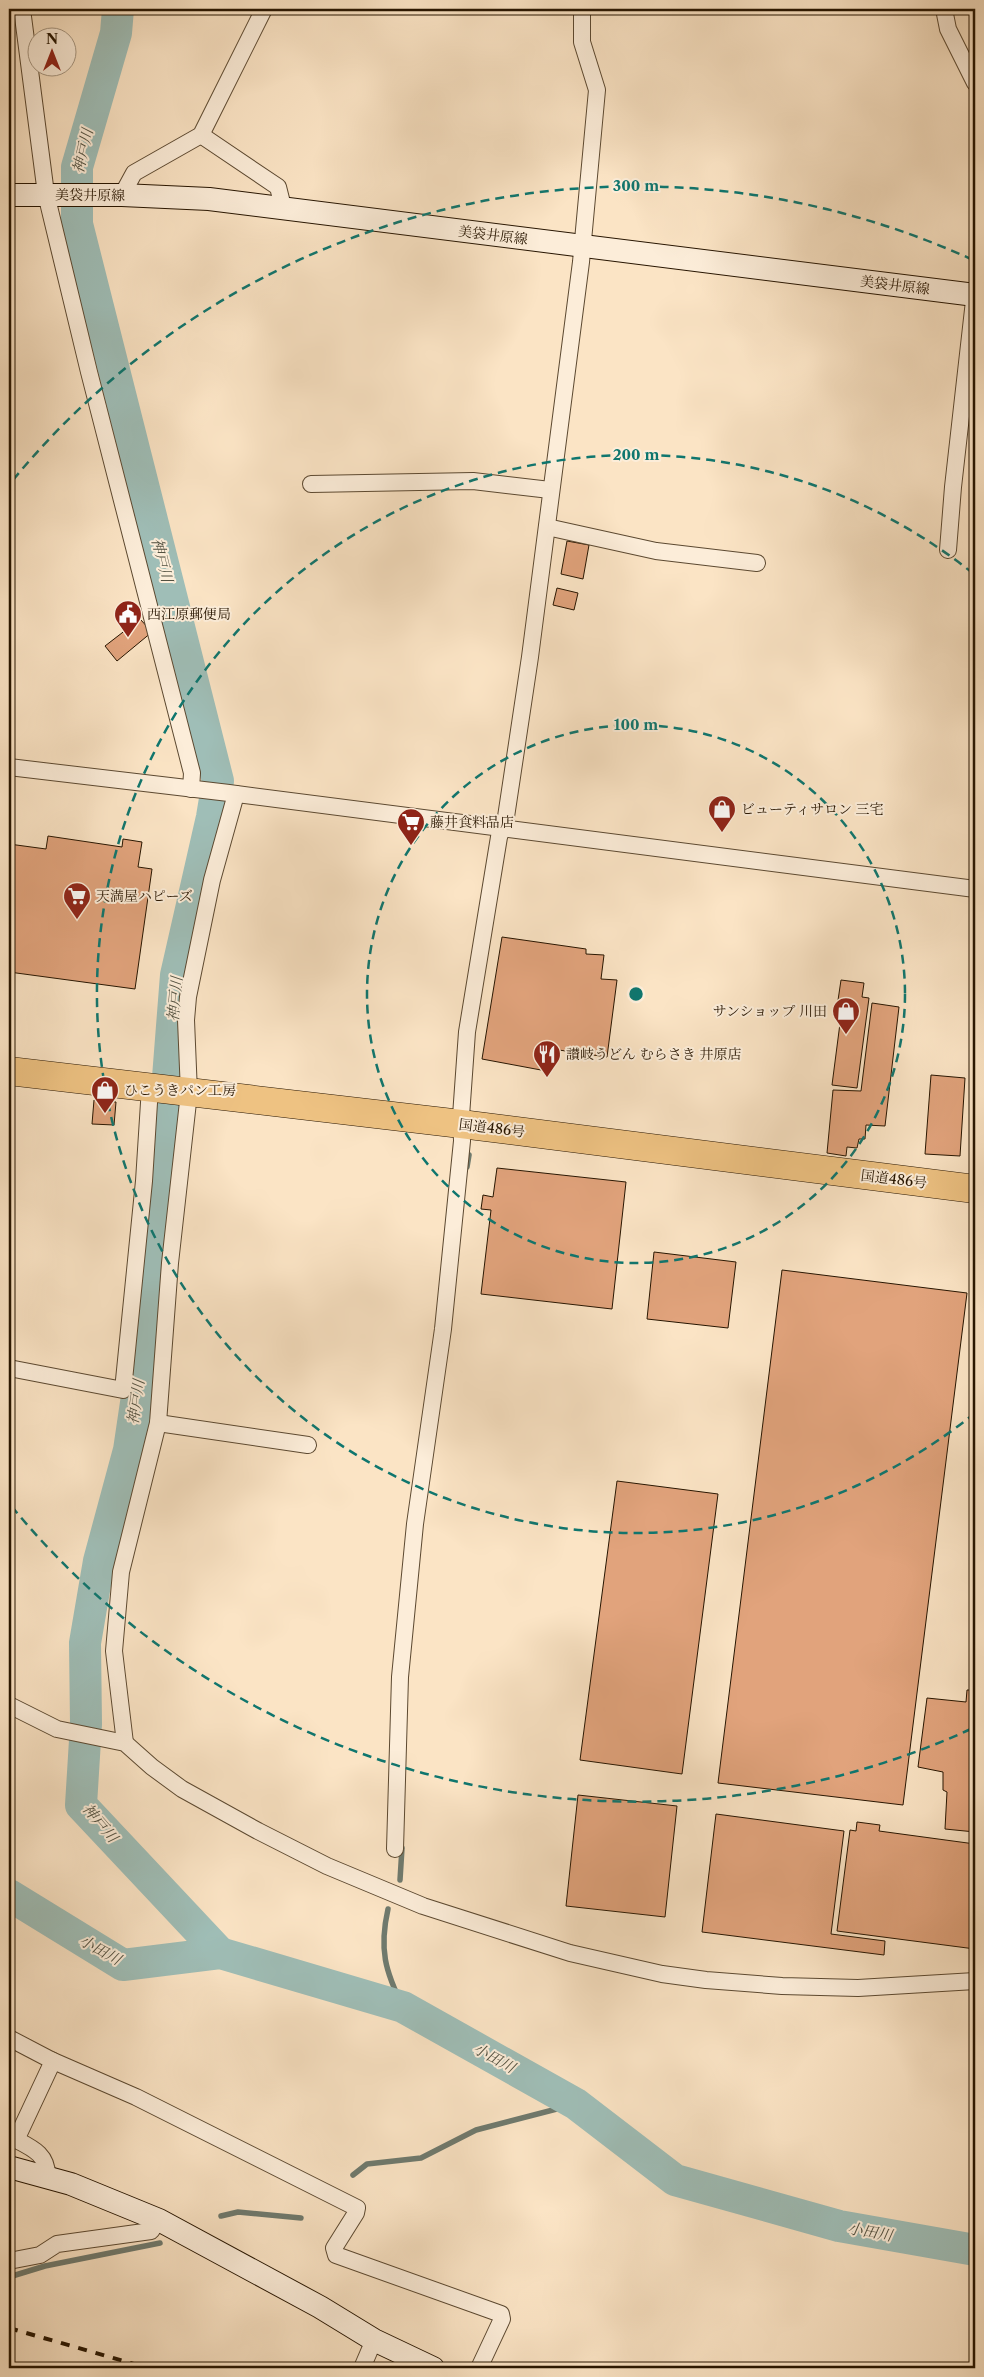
<svg xmlns="http://www.w3.org/2000/svg" width="984" height="2377" font-family="'Libre Caslon Text','Noto Serif JP',serif">
  <style>
    .lines { fill: none; stroke-linecap: round; stroke-linejoin: round }
    .stream { stroke: #6f7a6e; stroke-width: 5.5 }
    .river { stroke: #9fbeb7; stroke-width: 32 }
    .building { fill: #e1a37c; stroke: #271500 }
    .street-casing { stroke: #5c4931; stroke-width: 18 }
    .secondary-casing { stroke: #271500; stroke-width: 24 }
    .highway-casing { stroke: #271500; stroke-width: 29 }
    .street { stroke: #fcedd9; stroke-width: 16 }
    .secondary { stroke: #fcedd9; stroke-width: 22 }
    .highway { stroke: #eec282; stroke-width: 28 }
    .rail { stroke: #271500; stroke-width: 4; stroke-dasharray: 9 9; stroke-linecap: butt }
    .ring { fill: none; stroke: #0f766e; stroke-width: 2.5; stroke-dasharray: 9 6 }
    .labels { text-anchor: middle; stroke-width: 4; stroke-linejoin: round; paint-order: stroke }
    .street-label { font-size: 14px; fill: #271500; stroke: #fcedd9 }
    .poi-label { font-size: 14px; fill: #271500; stroke: #fcedd9; text-anchor: start }
    .water-label { font-size: 15px; font-style: italic; fill: #515040; stroke: #fcedd9 }
    .centre { fill: #0f766e; stroke: #fcedd9; stroke-width: 2.5 }
    .ring-label { font-size: 15px; text-anchor: middle; font-weight: bold; fill: #0f766e; stroke: #fcedd9; stroke-width: 4; stroke-linejoin: round; paint-order: stroke }
  </style>
  <rect width="100%" height="100%" fill="#fbe4c5"/>
  <filter id="stains"><feTurbulence type="fractalNoise" baseFrequency=".004" numOctaves="4"/><feColorMatrix values="0 0 0 0 .2 0 0 0 0 .09 0 0 0 0 .02 0 0 0 .5 -.17"/></filter>
  <radialGradient id="worn" r=".72"><stop offset=".6" stop-color="#630" stop-opacity="0"/><stop offset="1" stop-color="#630" stop-opacity=".3"/></radialGradient>
  <g class="lines">
    <g class="stream">
      <polyline points="467,1167 469,1155"/>
      <polyline points="400,1880 402,1848"/>
      <path d="M388,1909C379,1949 385,1971 403,2007"/>
      <polyline points="353,2175 367,2164 421,2158 476,2130 576,2104"/>
      <polyline points="221,2216 238,2212 301,2218"/>
      <polyline points="9,2277 45,2266 160,2243"/>
    </g>
    <g class="river">
      <polyline points="118,9 116,33 77,167 77,224 218,781 212,817 176,975 150,1308 129,1450 99,1561 85,1643 86,1724 81,1805 220,1953"/>
      <polyline points="9,1895 123,1965 220,1953 403,2007 576,2104 675,2180 839,2226 975,2250"/>
    </g>
  </g>
  <g class="building">
    <polygon points="567,541 589,545 583,579 561,574"/>
    <polygon points="557,588 578,593 574,610 553,605"/>
    <polygon points="140,619 152,632 117,661 105,646"/>
    <polygon points="48,836 122,847 123,839 142,842 138,867 152,869 135,989 9,972 9,844 46,849"/>
    <polygon points="502,937 586,949 586,954 604,955 601,979 617,980 607,1057 545,1048 541,1070 482,1059"/>
    <polygon points="841,980 864,983 862,997 869,998 857,1088 832,1085 842,1008 837,1007"/>
    <polygon points="872,1003 899,1007 885,1126 866,1125 865,1139 859,1139 857,1148 847,1147 846,1156 827,1153 833,1090 861,1091"/>
    <polygon points="931,1075 965,1078 960,1156 925,1154"/>
    <polygon points="94,1100 116,1102 114,1125 92,1124"/>
    <polygon points="497,1168 626,1182 612,1309 481,1294 491,1210 481,1209 483,1195 493,1197"/>
    <polygon points="654,1252 736,1262 728,1328 647,1319"/>
    <polygon points="782,1270 967,1293 903,1805 718,1783"/>
    <polygon points="617,1481 718,1494 682,1774 580,1760"/>
    <polygon points="967,1690 975,1690 975,1832 945,1829 947,1792 943,1790 943,1772 918,1767 927,1698 966,1702"/>
    <polygon points="578,1795 677,1806 665,1917 566,1906"/>
    <polygon points="716,1814 844,1831 831,1934 885,1941 884,1955 702,1932"/>
    <polygon points="857,1822 880,1825 879,1831 975,1844 975,1949 837,1931 850,1830 856,1831"/>
  </g>
  <g class="lines">
    <g class="street-casing">
      <g id="street">
        <polyline points="22,9 46,194 89,372 192,773 191,789"/>
        <polyline points="944,9 948,29 975,83"/>
        <polyline points="201,135 278,187 283,207"/>
        <polyline points="122,195 134,173 201,135 264,9"/>
        <polyline points="311,484 473,481 550,490"/>
        <polyline points="547,527 656,551 757,563"/>
        <polyline points="948,550 953,487 975,292"/>
        <polyline points="9,767 229,793 975,889"/>
        <polyline points="9,1368 123,1390 144,1181 150,1087"/>
        <polyline points="158,1423 308,1445"/>
        <polyline points="9,1705 57,1729 125,1743 152,1767 182,1789 258,1831 327,1866 423,1906 570,1953 662,1974 706,1980 782,1986 858,1988 975,1981"/>
        <polyline points="125,1743 114,1651 121,1572 158,1423 170,1263 189,1093 186,1020 188,997 212,880 236,794"/>
        <polyline points="395,1849 400,1677 415,1524 443,1329 462,1141 461,1116 467,1032 499,837 506,817 530,657 581,262 597,90 582,42 582,9"/>
        <polyline points="9,2038 53,2061 16,2140"/>
        <polyline points="51,2060 136,2097 357,2208 356,2213 334,2248 336,2255 501,2314 502,2319 480,2366"/>
        <path d="M9,2136C29,2147 48,2152 47,2177"/>
        <polyline points="9,2261 40,2255 57,2244 151,2231 159,2220"/>
        <polyline points="362,2368 374,2340"/>
      </g>
    </g>
    <g class="secondary-casing">
      <g id="secondary">
        <polyline points="9,195 122,195 209,199 975,295"/>
        <polyline points="9,2167 71,2184 159,2220 320,2307 374,2340 433,2368"/>
      </g>
    </g>
    <g class="highway-casing">
      <polyline id="highway" points="9,1071 461,1124 975,1189"/>
    </g>
    <use href="#street" class="street"/>
    <use href="#secondary" class="secondary"/>
    <use href="#highway" class="highway"/>
    <polyline class="rail" points="9,2328 148,2368"/>
  </g>
  <g class="ring">
    <circle cx="636" cy="994" r="269"/>
    <path d="M975 1413A539 539 0 1 1 975 575"/>
    <path d="M971 1729A808 808 0 0 1 13 1508M13 480A808 808 0 0 1 971 259"/>
  </g>
  <defs>
    <g id="civic-pin" transform="scale(1.4375)"><path d="M0 17L-7.5 6A9.5 9.5 0 1 1 7.5 6Z" fill="#8f2418" stroke="#fcedd9"/><path d="M-.6-6.5H3V-4.5H.6V-3L4-1V1h2V6H-6V1h2V-1L-.6-3ZM-1.2 2.5V6h2.4V2.5Z" fill="#fff"/></g>
    <g id="shop-pin" transform="scale(1.4375)"><path d="M0 17L-7.5 6A9.5 9.5 0 1 1 7.5 6Z" fill="#8f2418" stroke="#fcedd9"/><path d="M-5-2.5h2.3a2.7 3.5 0 0 1 5.4 0H5L5.5 6h-11ZM-1.5-2.5h3a1.5 2.3 0 0 0-3 0Z" fill="#fff"/></g>
    <g id="supermarket-pin" transform="scale(1.4375)"><path d="M0 17L-7.5 6A9.5 9.5 0 1 1 7.5 6Z" fill="#8f2418" stroke="#fcedd9"/><path d="M-6-5.5h2.5l.6 2H6L4.5 2H-2.5L-4.4-4H-6ZM-1.5 3.2a1.3 1.3 0 1 0 .1 0ZM3 3.2a1.3 1.3 0 1 0 .1 0Z" fill="#fff"/></g>
    <g id="restaurant-pin" transform="scale(1.4375)"><path d="M0 17L-7.5 6A9.5 9.5 0 1 1 7.5 6Z" fill="#8f2418" stroke="#fcedd9"/><path d="M-5-6h1v4h1v-4h1v4h1v-4h1v5L-1.5 .5V6h-2V.5L-5-1ZM5-6V6H3V1.5H1.5Q1.5-4 5-6Z" fill="#fff"/></g>
  </defs>
  <g fill-rule="evenodd">
    <use href="#civic-pin" x="128" y="614"/>
    <use href="#shop-pin" x="722" y="809"/>
    <use href="#supermarket-pin" x="411" y="822"/>
    <use href="#supermarket-pin" x="77" y="896"/>
    <use href="#shop-pin" x="846" y="1011"/>
    <use href="#restaurant-pin" x="547" y="1054"/>
    <use href="#shop-pin" x="105" y="1090"/>
  </g>
  <g class="labels">
    <g class="street-label">
      <text transform="translate(90 195) rotate(1)" y="5">美袋井原線</text>
      <text transform="translate(493 235) rotate(7)" y="5">美袋井原線</text>
      <text transform="translate(895 285) rotate(7)" y="5">美袋井原線</text>
      <text transform="translate(492 1128) rotate(7)" y="5">国道486号</text>
      <text transform="translate(894 1179) rotate(7)" y="5">国道486号</text>
    </g>
    <g class="poi-label">
      <text x="147" y="619">西江原郵便局</text>
      <text x="741" y="814">ビューティサロン 三宅</text>
      <text x="430" y="827">藤井食料品店</text>
      <text x="96" y="901">天満屋ハピーズ</text>
      <text x="827" y="1016" text-anchor="end">サンショップ 川田</text>
      <text x="566" y="1059">讃岐うどん むらさき 井原店</text>
      <text x="124" y="1095">ひこうきパン工房</text>
    </g>
    <g class="water-label">
      <text transform="translate(83 151) rotate(-77)" y="5">神戸川</text>
      <text transform="translate(162 560) rotate(76)" y="5">神戸川</text>
      <text transform="translate(175 999) rotate(-85)" y="5">神戸川</text>
      <text transform="translate(136 1402) rotate(-82)" y="5">神戸川</text>
      <text transform="translate(100 1823) rotate(50)" y="5">神戸川</text>
      <text transform="translate(100 1950) rotate(29)" y="5">小田川</text>
      <text transform="translate(494 2058) rotate(29)" y="5">小田川</text>
      <text transform="translate(870 2232) rotate(10)" y="5">小田川</text>
    </g>
  </g>
  <circle cx="636" cy="994" r="8" class="centre"/>
  <g class="ring-label">
    <text x="636" y="191">300 m</text>
    <text x="636" y="460">200 m</text>
    <text x="636" y="730">100 m</text>
  </g>
  <rect width="984" height="2377" fill="none" stroke="#fbe4c5" stroke-width="30"/>
  <rect x="10" y="10" width="964" height="2357" fill="none" stroke="#271500" stroke-width="2.5"/>
  <rect x="15" y="15" width="954" height="2347" fill="none" stroke="#271500"/>
  <g transform="translate(52 52)"><circle r="24" fill="#fcedd9" stroke="#a79782"/>
  <path d="M0-4L9 19L0 12L-9 19Z" fill="#8f2418"/>
  <text y="-8" font-size="14" font-weight="bold" text-anchor="middle" fill="#271500">N</text>
  </g>
  <rect width="100%" height="100%" filter="url(#stains)"/>
  <rect width="100%" height="100%" fill="url(#worn)"/>
</svg>
